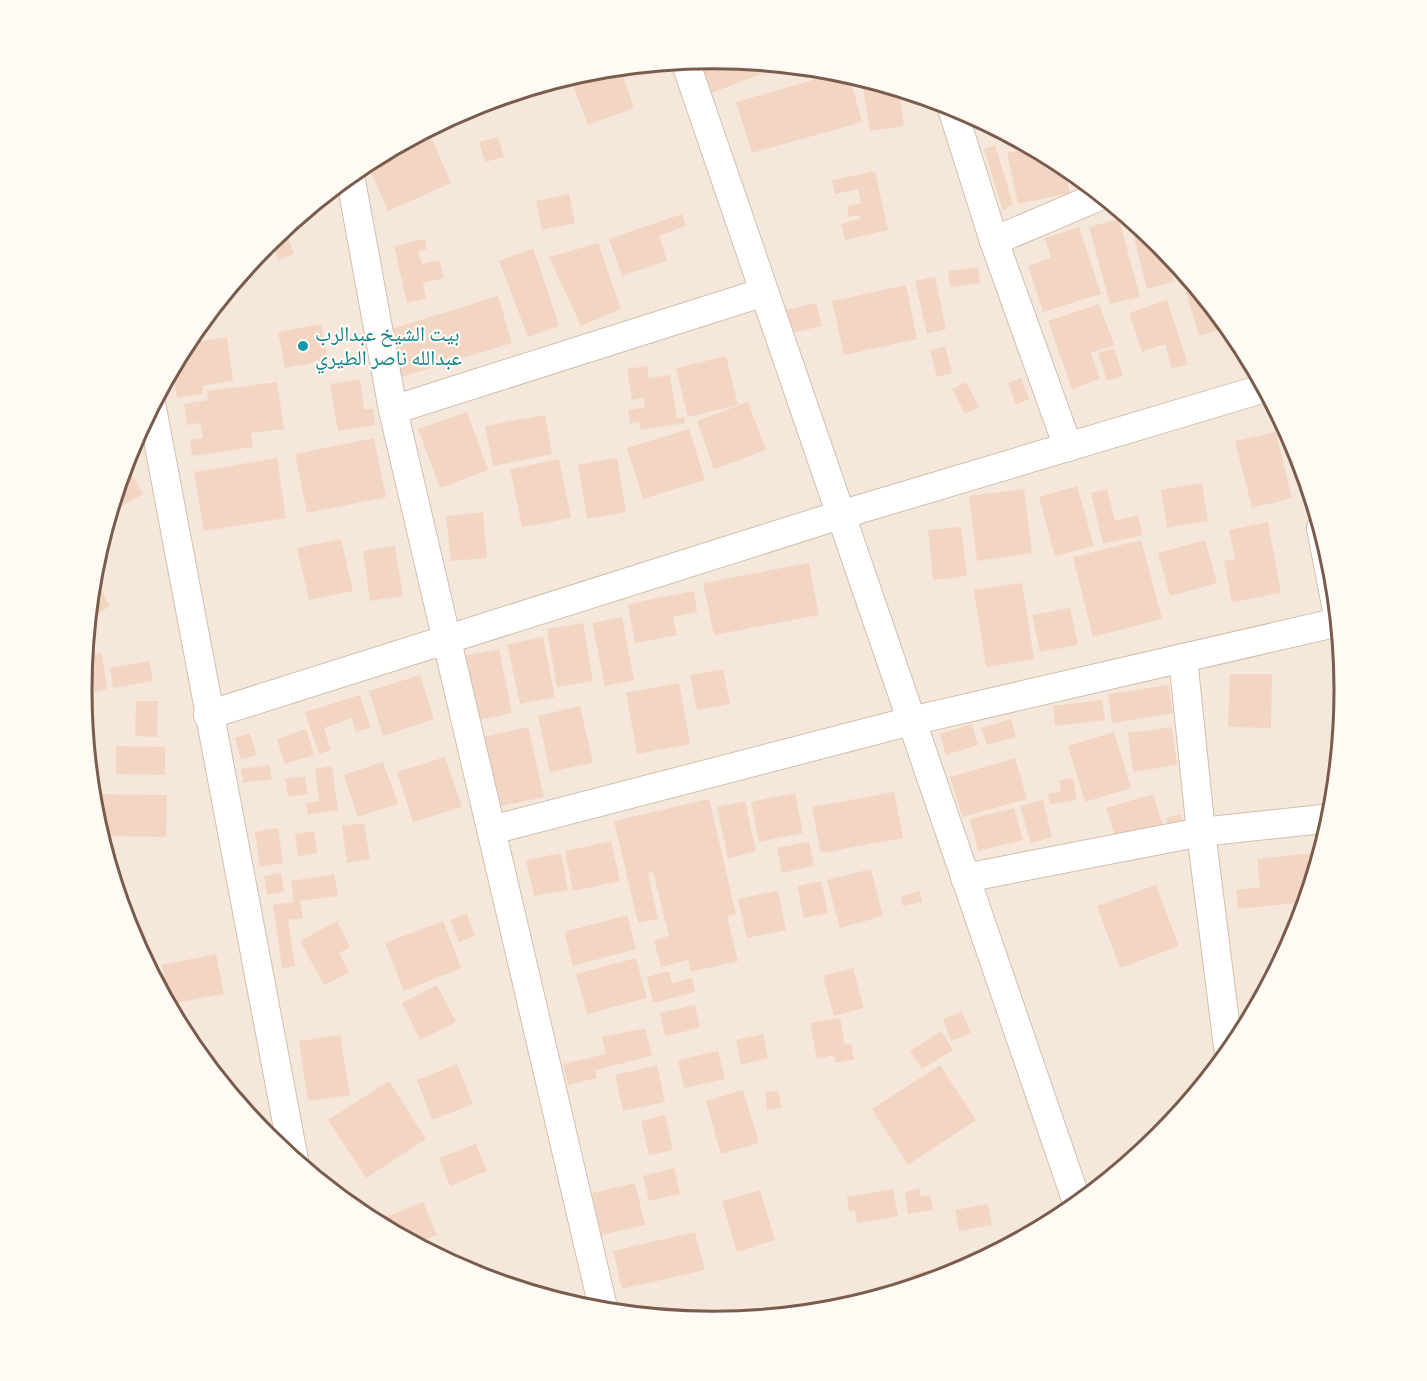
<svg xmlns="http://www.w3.org/2000/svg" width="1427" height="1381" font-family="Barlow,'Noto Naskh Arabic',sans-serif">
  <style>
    .residential { fill: #f5e8da }
    .building { fill: #f3d5c3 }
    .lines { fill: none; stroke-linecap: round; stroke-linejoin: round }
    .minor-casing { stroke: #d1beb0; stroke-width: 30 }
    .minor { stroke: #fff; stroke-width: 28 }
    .culture-dot { fill: #0f9aa8; stroke: #fffaf3; stroke-width: 2 }
    .labels { text-anchor: middle; stroke-width: 4.5; stroke-linejoin: round; paint-order: stroke }
    .culture-label { font-size: 21px; fill: #0d838f; stroke: #fffaf3; text-anchor: start }
    .rim { fill: none; stroke: #7a5c4d; stroke-width: 3 }
  </style>
  <rect width="100%" height="100%" fill="#fdf6ec"/>
  <circle class="residential" cx="714" cy="690" r="630"/>
  <g class="building">
    <polygon points="714,59 770,64 772,70 706,95 693,61"/>
    <polygon points="620,68 634,108 588,125 570,77 591,71"/>
    <polygon points="841,72 849,74 862,122 752,153 736,102"/>
    <polygon points="886,85 899,89 904,126 870,131 863,89"/>
    <polygon points="428,130 451,183 388,211 367,163"/>
    <polygon points="498,137 504,157 485,162 479,142"/>
    <polygon points="995,145 1013,204 1003,211 984,149"/>
    <polygon points="1032,148 1064,165 1070,193 1018,204 1007,153"/>
    <polygon points="875,171 888,230 845,240 841,224 860,219 859,215 849,217 847,206 861,203 858,189 835,194 832,180"/>
    <polygon points="569,194 575,223 542,230 536,201"/>
    <polygon points="682,214 686,226 659,236 667,261 622,276 609,239"/>
    <polygon points="1129,218 1166,251 1174,282 1147,289"/>
    <polygon points="1119,219 1140,297 1110,304 1089,227"/>
    <polygon points="1079,227 1101,294 1043,312 1028,266 1051,258 1045,238"/>
    <polygon points="285,228 294,254 278,260 275,251 254,259 267,243"/>
    <polygon points="425,239 427,249 418,251 422,264 439,260 444,278 423,283 426,298 407,303 394,246"/>
    <polygon points="598,243 621,309 581,326 549,257"/>
    <polygon points="533,248 559,326 528,337 499,261"/>
    <polygon points="978,267 980,283 950,287 948,271"/>
    <polygon points="935,277 946,329 927,334 915,281"/>
    <polygon points="906,285 917,339 844,355 832,301"/>
    <polygon points="1197,289 1221,317 1229,327 1199,336 1186,292"/>
    <polygon points="498,296 512,343 402,377 388,330"/>
    <polygon points="1167,300 1188,364 1172,369 1165,344 1142,352 1129,313"/>
    <polygon points="816,303 822,326 787,334 781,311"/>
    <polygon points="1099,304 1114,345 1091,353 1100,379 1072,389 1048,321"/>
    <polygon points="321,324 328,360 285,368 278,332"/>
    <polygon points="227,337 233,381 202,386 203,394 177,398 172,369 188,339 189,338 190,343"/>
    <polygon points="945,346 952,373 937,377 930,350"/>
    <polygon points="1114,348 1123,376 1107,381 1098,353"/>
    <polygon points="726,356 738,405 688,417 676,368"/>
    <polygon points="647,366 649,378 670,375 677,418 684,417 685,423 641,430 639,422 630,424 628,410 645,407 644,398 632,400 627,369"/>
    <polygon points="1021,378 1029,399 1016,405 1008,383"/>
    <polygon points="360,379 364,409 373,409 375,425 338,431 330,384"/>
    <polygon points="277,382 284,429 251,433 253,447 192,456 190,440 203,438 200,423 187,425 184,404 208,400 207,391"/>
    <polygon points="966,382 979,407 965,414 952,389"/>
    <polygon points="748,402 766,450 714,469 697,421"/>
    <polygon points="467,412 488,470 440,488 418,429"/>
    <polygon points="545,415 552,454 493,466 485,426"/>
    <polygon points="689,429 705,480 643,499 627,448"/>
    <polygon points="1276,432 1292,498 1252,508 1235,441"/>
    <polygon points="374,438 386,497 307,513 295,454"/>
    <polygon points="277,458 286,518 204,531 194,472"/>
    <polygon points="617,458 626,512 587,519 578,465"/>
    <polygon points="559,459 571,518 522,527 510,469"/>
    <polygon points="125,463 143,494 110,513"/>
    <polygon points="1202,483 1208,521 1167,528 1161,490"/>
    <polygon points="1077,486 1094,546 1055,556 1039,497"/>
    <polygon points="1024,489 1032,553 977,561 969,496"/>
    <polygon points="1107,489 1115,521 1138,515 1143,535 1103,544 1091,493"/>
    <polygon points="483,512 487,558 451,561 446,516"/>
    <polygon points="1268,522 1281,593 1232,602 1224,561 1235,559 1229,530"/>
    <polygon points="961,527 967,576 933,580 928,530"/>
    <polygon points="341,539 353,591 309,600 297,548"/>
    <polygon points="1141,540 1162,619 1093,637 1073,557"/>
    <polygon points="1205,540 1217,583 1170,596 1158,553"/>
    <polygon points="395,546 403,596 370,601 363,551"/>
    <polygon points="809,563 819,615 714,635 703,583"/>
    <polygon points="93,576 110,606 89,619 92,588"/>
    <polygon points="1022,583 1034,659 986,667 974,590"/>
    <polygon points="694,591 697,612 673,617 677,635 635,643 628,604"/>
    <polygon points="1070,608 1078,645 1040,652 1032,615"/>
    <polygon points="622,617 634,680 605,686 592,623"/>
    <polygon points="583,623 593,681 557,687 547,629"/>
    <polygon points="543,637 555,697 520,704 507,644"/>
    <polygon points="499,649 512,713 476,721 463,656"/>
    <polygon points="102,653 107,689 82,694 85,655"/>
    <polygon points="149,661 153,681 113,688 110,668"/>
    <polygon points="723,669 730,704 697,710 690,675"/>
    <polygon points="1230,674 1272,674 1271,728 1228,727"/>
    <polygon points="420,675 434,719 383,736 369,691"/>
    <polygon points="679,683 690,744 637,754 626,693"/>
    <polygon points="1169,685 1173,713 1112,723 1108,694"/>
    <polygon points="360,695 371,728 356,732 352,718 324,728 331,750 319,754 305,712"/>
    <polygon points="1102,700 1105,720 1055,726 1053,706"/>
    <polygon points="136,701 158,701 157,737 135,736"/>
    <polygon points="580,706 593,763 550,772 538,716"/>
    <polygon points="1011,719 1016,737 987,745 981,728"/>
    <polygon points="972,724 978,745 946,755 940,734"/>
    <polygon points="528,727 544,797 493,808 478,738"/>
    <polygon points="1172,727 1177,765 1133,772 1128,733"/>
    <polygon points="306,729 314,755 285,764 277,739"/>
    <polygon points="1114,732 1131,788 1085,802 1068,746"/>
    <polygon points="250,733 257,755 241,760 235,738"/>
    <polygon points="116,746 165,747 165,775 116,774"/>
    <polygon points="445,757 462,807 413,822 397,772"/>
    <polygon points="1015,758 1027,799 962,817 950,777"/>
    <polygon points="383,762 398,804 358,817 344,775"/>
    <polygon points="270,765 272,779 243,783 241,769"/>
    <polygon points="332,766 338,810 308,815 306,803 319,801 315,769"/>
    <polygon points="305,776 308,794 288,797 285,779"/>
    <polygon points="1073,778 1077,800 1050,804 1048,794 1061,792 1059,780"/>
    <polygon points="894,792 903,838 821,853 812,807"/>
    <polygon points="795,793 803,833 759,842 751,802"/>
    <polygon points="100,794 167,795 166,837 100,836"/>
    <polygon points="1153,794 1163,825 1116,839 1106,808"/>
    <polygon points="709,799 736,914 727,916 738,961 691,972 688,960 661,967 654,940 669,936 653,872 648,873 658,919 638,923 614,821"/>
    <polygon points="1043,800 1052,837 1031,843 1020,806"/>
    <polygon points="745,801 756,852 728,858 717,807"/>
    <polygon points="1014,808 1023,840 978,851 970,819"/>
    <polygon points="1181,814 1184,828 1170,833 1166,818"/>
    <polygon points="364,823 370,859 347,863 342,826"/>
    <polygon points="278,828 283,863 260,867 255,832"/>
    <polygon points="314,831 317,853 298,856 295,834"/>
    <polygon points="611,841 620,881 573,891 565,851"/>
    <polygon points="809,842 814,866 782,873 777,848"/>
    <polygon points="561,853 568,890 534,896 526,860"/>
    <polygon points="1310,853 1313,880 1307,902 1238,909 1236,890 1260,887 1257,859"/>
    <polygon points="871,869 883,916 840,928 827,880"/>
    <polygon points="281,873 284,892 267,895 264,876"/>
    <polygon points="334,874 338,896 300,901 303,918 288,920 295,966 282,968 273,905 294,902 291,881"/>
    <polygon points="821,881 828,913 804,918 797,886"/>
    <polygon points="1156,885 1179,946 1120,968 1097,906"/>
    <polygon points="778,891 786,930 747,938 738,899"/>
    <polygon points="920,891 922,902 903,906 901,896"/>
    <polygon points="467,914 475,936 459,942 450,920"/>
    <polygon points="627,915 636,949 573,966 564,932"/>
    <polygon points="337,921 350,947 339,953 349,972 324,985 300,941"/>
    <polygon points="443,921 461,968 404,991 385,943"/>
    <polygon points="216,954 224,994 169,1004 162,965"/>
    <polygon points="636,958 647,998 587,1014 576,974"/>
    <polygon points="853,968 864,1008 834,1016 823,976"/>
    <polygon points="669,971 672,983 692,978 695,992 653,1003 647,977"/>
    <polygon points="437,985 456,1022 420,1040 402,1003"/>
    <polygon points="695,1005 700,1028 665,1036 660,1013"/>
    <polygon points="1258,1006 1250,1022 1248,1007"/>
    <polygon points="962,1012 971,1033 951,1041 943,1019"/>
    <polygon points="840,1018 845,1045 851,1043 854,1059 836,1063 834,1055 817,1059 810,1023"/>
    <polygon points="645,1028 652,1056 595,1070 597,1078 568,1085 563,1064 606,1054 602,1037"/>
    <polygon points="941,1031 953,1050 922,1069 910,1051"/>
    <polygon points="763,1034 768,1058 741,1065 736,1040"/>
    <polygon points="340,1035 350,1095 308,1101 299,1041"/>
    <polygon points="718,1051 725,1079 684,1088 678,1060"/>
    <polygon points="457,1064 473,1104 432,1120 417,1080"/>
    <polygon points="657,1065 665,1102 623,1111 615,1075"/>
    <polygon points="940,1065 976,1120 908,1165 872,1109"/>
    <polygon points="389,1081 426,1139 366,1178 328,1120"/>
    <polygon points="743,1090 759,1143 721,1154 706,1101"/>
    <polygon points="779,1091 781,1108 767,1110 765,1092"/>
    <polygon points="665,1115 673,1150 649,1155 641,1121"/>
    <polygon points="476,1144 487,1171 450,1186 439,1158"/>
    <polygon points="674,1168 680,1194 649,1201 643,1176"/>
    <polygon points="635,1183 645,1225 601,1235 592,1193"/>
    <polygon points="893,1189 898,1216 857,1223 855,1210 849,1211 847,1197"/>
    <polygon points="920,1189 920,1196 930,1195 933,1210 908,1214 905,1192"/>
    <polygon points="760,1190 775,1240 737,1252 722,1201"/>
    <polygon points="423,1202 437,1235 415,1244 373,1222"/>
    <polygon points="988,1204 992,1225 959,1231 955,1210"/>
    <polygon points="695,1232 705,1270 622,1289 613,1251"/>
    <polygon points="956,1266 957,1273 955,1275 914,1287 911,1274"/>
  </g>
  <g class="lines">
    <g class="minor-casing">
      <g id="minor">
        <polyline points="685,61 1078,1205"/>
        <polyline points="951,105 994,241 1102,195"/>
        <polyline points="350,175 393,410"/>
        <polyline points="994,241 1068,447"/>
        <polyline points="152,408 294,1160"/>
        <polyline points="1321,528 1339,621"/>
        <polyline points="1183,658 1201,832 1229,1054"/>
        <polyline points="208,715 840,515 1265,388"/>
        <polyline points="492,830 911,721 1339,622"/>
        <polyline points="965,878 1201,832 1332,818"/>
        <polyline points="604,1312 393,410 764,292"/>
      </g>
    </g>
    <use href="#minor" class="minor"/>
  </g>
  <circle class="culture-dot" cx="303" cy="346" r="6"/>
  <g class="labels">
    <g class="culture-label">
      <text x="315" y="341">بيت الشيخ عبدالرب<tspan x="315" dy="24">عبدالله ناصر الطيري</tspan></text>
    </g>
  </g>
  <path d="M0 0H1427V1381H0ZM92 690a621 621 0 1 1 1242 0a621 621 0 1 1-1242 0Z" fill="#fffaf3" fill-rule="evenodd"/>
  <path class="rim" d="M92 690a621 621 0 1 1 1242 0a621 621 0 1 1-1242 0Z"/>
</svg>
